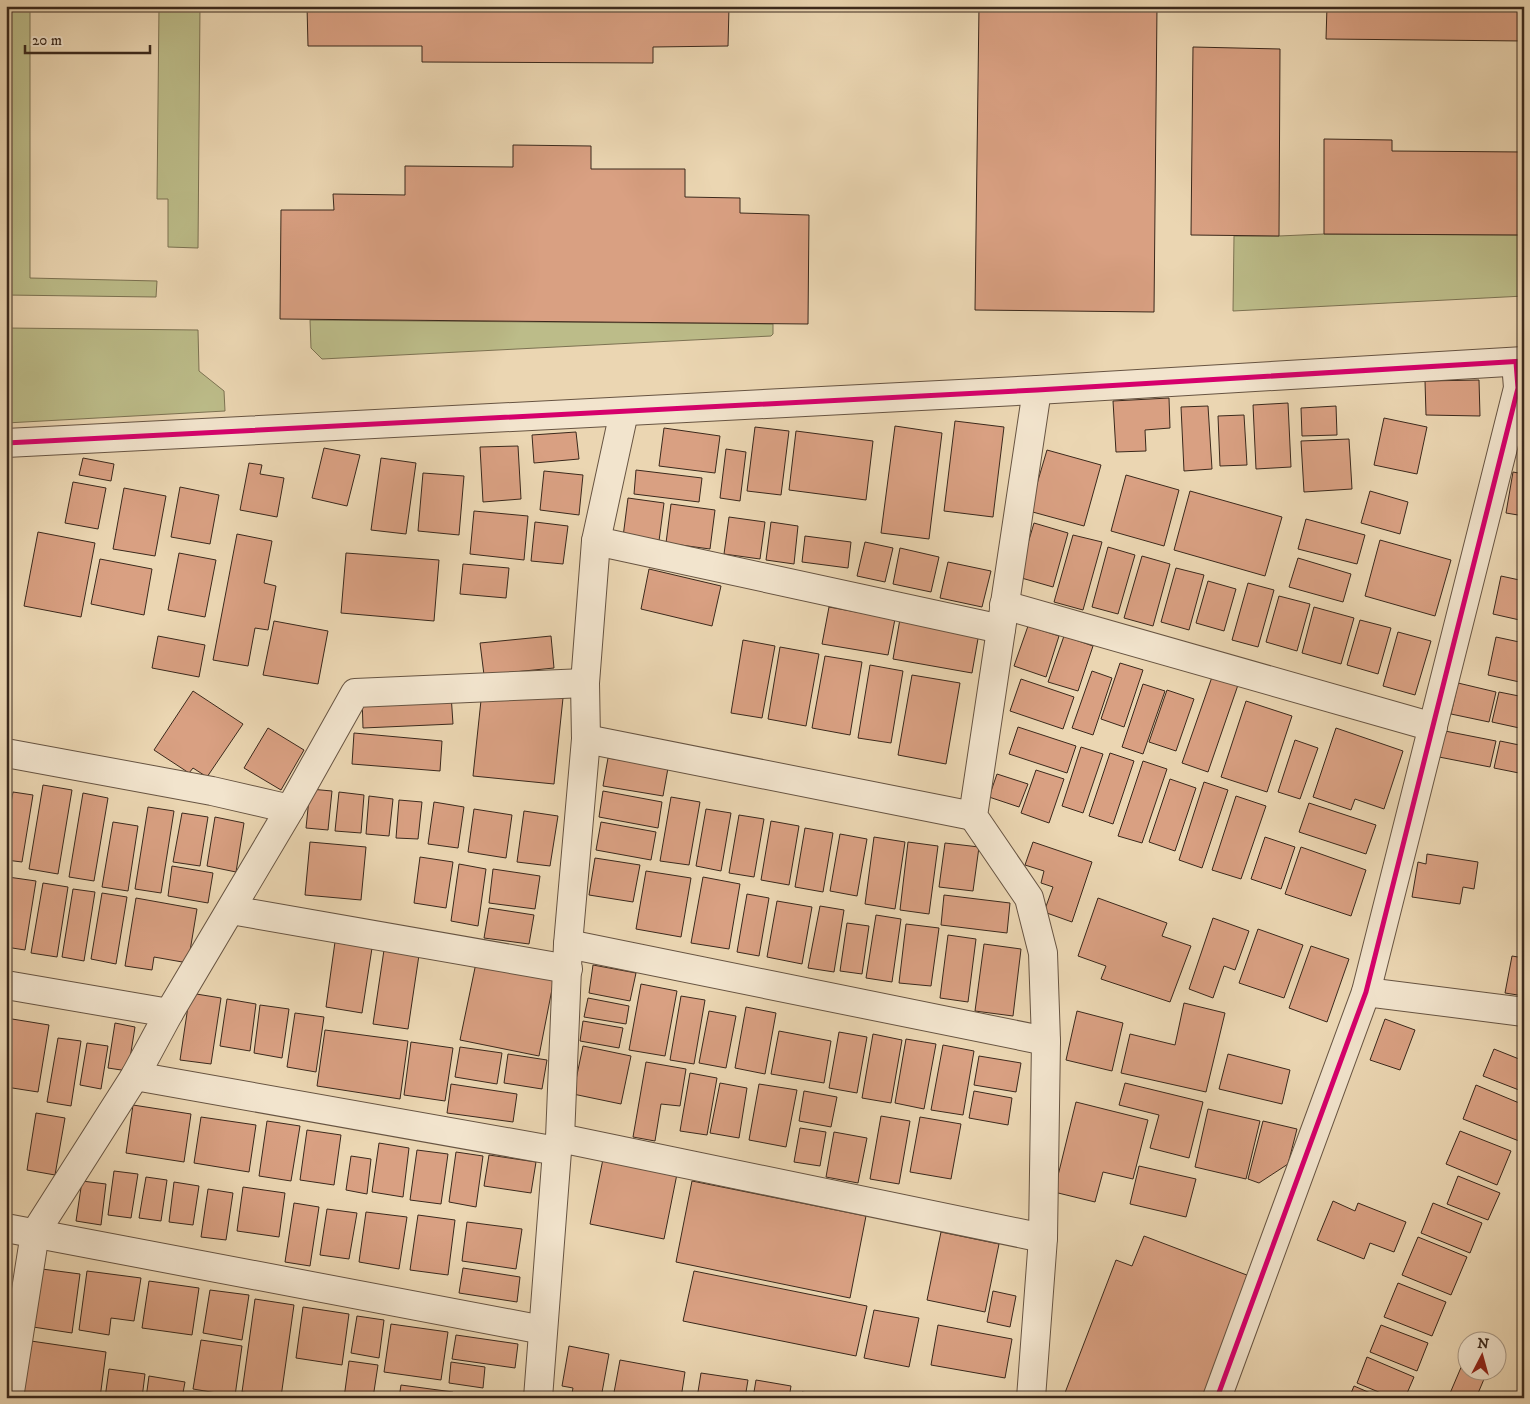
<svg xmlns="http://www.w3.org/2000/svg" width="1530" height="1404" font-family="'IM FELL DW Pica',serif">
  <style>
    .green { fill: #bcbc89; stroke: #7c7252 }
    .building { fill: #d9a082; stroke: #3b291c }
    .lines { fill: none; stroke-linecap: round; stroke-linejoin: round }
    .street-casing { stroke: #675442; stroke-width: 30 }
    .street { stroke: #f2e4cd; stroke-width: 28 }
    .cycleway-casing { stroke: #f2e4cd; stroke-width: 8 }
    .cycleway { stroke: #d6006c; stroke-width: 5 }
  </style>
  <rect width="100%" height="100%" fill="#ebd6b2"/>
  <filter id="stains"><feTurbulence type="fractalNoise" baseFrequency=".004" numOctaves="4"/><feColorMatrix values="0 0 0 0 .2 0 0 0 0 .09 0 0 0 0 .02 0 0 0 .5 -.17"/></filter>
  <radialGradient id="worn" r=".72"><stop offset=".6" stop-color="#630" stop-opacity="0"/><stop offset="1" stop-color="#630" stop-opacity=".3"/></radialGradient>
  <g class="green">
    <polygon points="6,6 30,6 30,278 157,281 156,297 6,295"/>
    <polygon points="159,6 200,6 198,248 168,247 168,199 157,199"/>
    <polygon points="1324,234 1524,235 1524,296 1233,311 1234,236 1279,236"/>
    <polygon points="310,320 773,324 773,334 771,336 322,359 311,348"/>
    <polygon points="6,328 198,330 199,371 224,391 225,411 6,423"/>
  </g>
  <g class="building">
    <polygon points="307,6 790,6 790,8 729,7 728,46 653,47 653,63 422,62 422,46 308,46"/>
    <polygon points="979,6 1157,6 1154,312 975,310"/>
    <polygon points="1327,6 1524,6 1524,41 1326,39"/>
    <polygon points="1193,47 1280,49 1279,236 1191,235"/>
    <polygon points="1324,139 1392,140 1392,151 1524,152 1524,235 1324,234"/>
    <polygon points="513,145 591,146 591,169 685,169 685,197 740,198 740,213 809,215 808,324 280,319 281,210 334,210 333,194 405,195 405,166 513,167"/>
    <polygon points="1479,380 1480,416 1426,415 1425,381"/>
    <polygon points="1169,398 1170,428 1145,430 1146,451 1116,452 1113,401"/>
    <polygon points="1288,403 1291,467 1256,469 1253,405"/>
    <polygon points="1208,406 1212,469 1184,471 1181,407"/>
    <polygon points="1336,406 1337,435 1302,436 1301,408"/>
    <polygon points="1244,415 1247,465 1220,466 1218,416"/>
    <polygon points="1384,418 1427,427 1417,474 1374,465"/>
    <polygon points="955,421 1004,427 993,517 944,511"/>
    <polygon points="895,426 942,433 929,539 881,533"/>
    <polygon points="755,427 789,431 781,495 747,491"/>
    <polygon points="664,428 720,436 715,473 659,466"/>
    <polygon points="796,431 873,441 866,500 789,490"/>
    <polygon points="576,432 579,459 534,463 532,435"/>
    <polygon points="1349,439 1352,489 1304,492 1301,441"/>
    <polygon points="518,446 521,499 483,502 480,447"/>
    <polygon points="324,448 360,455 347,506 312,498"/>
    <polygon points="726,449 746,452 740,501 720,498"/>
    <polygon points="1047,450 1101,465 1084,526 1029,511"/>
    <polygon points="83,458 114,464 111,481 79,475"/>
    <polygon points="381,458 416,463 406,534 371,530"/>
    <polygon points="249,463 262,465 260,474 284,478 277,517 240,510"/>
    <polygon points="636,470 702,478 699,502 634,494"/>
    <polygon points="544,471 583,475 579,515 540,510"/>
    <polygon points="1513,472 1524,474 1524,516 1506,513"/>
    <polygon points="423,473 464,476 459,535 418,531"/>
    <polygon points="1126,475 1179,490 1164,546 1111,531"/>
    <polygon points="73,482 106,488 98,529 65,523"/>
    <polygon points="180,487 219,495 210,544 171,537"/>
    <polygon points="124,488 166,496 155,556 113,549"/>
    <polygon points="1190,491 1282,517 1265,576 1174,550"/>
    <polygon points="1370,491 1408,502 1400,534 1361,523"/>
    <polygon points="628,498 664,503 659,541 623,537"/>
    <polygon points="671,504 715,510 710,549 666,543"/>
    <polygon points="474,511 528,516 524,560 470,554"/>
    <polygon points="729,517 765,522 760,559 724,554"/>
    <polygon points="1306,519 1365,535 1357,564 1298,549"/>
    <polygon points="535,522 568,526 563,564 531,561"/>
    <polygon points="771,522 798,526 794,564 766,560"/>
    <polygon points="1034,523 1068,533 1053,587 1018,577"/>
    <polygon points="38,532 95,543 81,617 24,606"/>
    <polygon points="237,534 272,541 264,583 276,586 268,630 255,628 248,666 213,660"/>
    <polygon points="1073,535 1102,542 1083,610 1054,602"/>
    <polygon points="805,536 851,542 848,568 802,562"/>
    <polygon points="1380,540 1451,560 1435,616 1365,596"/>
    <polygon points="865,542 893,548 885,582 857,576"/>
    <polygon points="1108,547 1135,555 1118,614 1092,607"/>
    <polygon points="900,548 939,557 931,592 893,584"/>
    <polygon points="179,553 216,560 205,617 168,610"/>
    <polygon points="346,553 439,560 434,621 341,613"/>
    <polygon points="1142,556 1170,564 1153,626 1124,618"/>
    <polygon points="1298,558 1351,574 1343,602 1289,587"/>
    <polygon points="100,559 152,569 144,615 91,604"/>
    <polygon points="948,562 991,571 982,607 940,598"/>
    <polygon points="463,564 509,568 506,598 460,594"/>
    <polygon points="1176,568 1204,575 1189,630 1161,622"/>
    <polygon points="649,569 721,586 712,626 641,609"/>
    <polygon points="1501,576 1524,581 1524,621 1493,614"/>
    <polygon points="1208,581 1236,589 1224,631 1196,623"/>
    <polygon points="1248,583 1274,590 1258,647 1232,640"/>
    <polygon points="1279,596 1310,604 1297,651 1266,642"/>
    <polygon points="829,607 895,619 888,655 822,644"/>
    <polygon points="1314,607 1354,618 1341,664 1302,653"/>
    <polygon points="900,619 979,633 972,673 893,659"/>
    <polygon points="1360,620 1391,628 1378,674 1347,665"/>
    <polygon points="274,621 328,631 318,684 263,675"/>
    <polygon points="1028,626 1059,636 1046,677 1014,666"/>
    <polygon points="1398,632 1431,641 1415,695 1383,686"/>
    <polygon points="158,636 205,645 199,677 152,668"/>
    <polygon points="551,636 554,668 484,675 480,643"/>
    <polygon points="1064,636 1093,646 1078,691 1048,682"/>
    <polygon points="1496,637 1524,643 1524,683 1488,675"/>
    <polygon points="743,640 775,646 762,718 731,713"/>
    <polygon points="780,647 819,654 806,726 768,719"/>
    <polygon points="825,656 862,662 850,735 812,728"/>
    <polygon points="1120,663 1143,670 1124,727 1101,719"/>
    <polygon points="870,665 903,671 891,743 858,738"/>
    <polygon points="1092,671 1112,678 1093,735 1072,728"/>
    <polygon points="912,675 960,683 946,764 898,755"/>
    <polygon points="1212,677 1238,685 1208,772 1182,763"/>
    <polygon points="1021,679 1074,697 1063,729 1010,711"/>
    <polygon points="1458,683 1496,692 1489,722 1451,714"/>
    <polygon points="1143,684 1165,691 1143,754 1122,747"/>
    <polygon points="1167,690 1194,699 1176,751 1149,742"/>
    <polygon points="193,691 243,724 207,777 193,768 189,773 154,750"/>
    <polygon points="482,691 563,698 554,784 473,776"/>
    <polygon points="1499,692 1524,697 1524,729 1492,722"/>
    <polygon points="451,694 453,724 363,728 362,697"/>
    <polygon points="1246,701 1292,716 1267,792 1221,777"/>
    <polygon points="1018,727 1076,746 1067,773 1009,754"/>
    <polygon points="268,728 304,750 281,790 244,768"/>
    <polygon points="1336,728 1403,751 1384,809 1355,799 1351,810 1313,797"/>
    <polygon points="1445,731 1496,741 1490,767 1439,757"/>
    <polygon points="354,733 442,741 440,771 352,764"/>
    <polygon points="1295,740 1318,748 1300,799 1278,792"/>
    <polygon points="1500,741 1524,746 1524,774 1494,768"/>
    <polygon points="1081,747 1103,754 1083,813 1062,806"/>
    <polygon points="1110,753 1134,761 1113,824 1089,816"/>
    <polygon points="608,758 668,768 663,796 603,786"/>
    <polygon points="1143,761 1167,769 1142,843 1118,836"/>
    <polygon points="1036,770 1064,779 1049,823 1021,813"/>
    <polygon points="997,774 1028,784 1019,807 989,797"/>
    <polygon points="1170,779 1196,788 1175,851 1149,842"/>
    <polygon points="1204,782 1228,790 1202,868 1179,860"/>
    <polygon points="43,785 72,790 58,874 29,869"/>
    <polygon points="310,789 332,791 328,830 306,828"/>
    <polygon points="603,791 662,802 658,828 599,817"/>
    <polygon points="13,792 33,795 22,862 6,860 6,829"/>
    <polygon points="339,792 364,795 361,833 335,831"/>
    <polygon points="83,793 108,798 94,881 69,877"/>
    <polygon points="369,796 393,799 389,836 366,834"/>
    <polygon points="1236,796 1266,806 1241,879 1212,870"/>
    <polygon points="671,797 700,802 689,865 660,861"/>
    <polygon points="399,800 422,802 418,839 396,838"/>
    <polygon points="434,802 464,807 458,848 428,844"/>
    <polygon points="1309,803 1376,825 1366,854 1299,832"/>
    <polygon points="148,807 174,811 161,893 135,889"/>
    <polygon points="474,809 512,815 506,858 468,852"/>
    <polygon points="706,809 731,813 721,871 696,866"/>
    <polygon points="524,811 558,816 550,866 517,862"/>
    <polygon points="182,813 208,817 200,866 173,862"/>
    <polygon points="739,815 764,819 754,877 729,873"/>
    <polygon points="215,817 244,823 236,872 207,866"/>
    <polygon points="771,821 799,826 789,885 761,880"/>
    <polygon points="113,822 138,826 128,891 102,887"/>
    <polygon points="601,822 656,832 651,860 596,850"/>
    <polygon points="805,828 833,833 823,892 795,887"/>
    <polygon points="840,834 867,839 857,896 830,891"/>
    <polygon points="874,837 905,842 895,909 865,904"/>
    <polygon points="1265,837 1295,847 1281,889 1251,879"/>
    <polygon points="310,842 366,847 361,900 305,895"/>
    <polygon points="908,842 938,846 929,914 900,910"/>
    <polygon points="1033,842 1092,862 1072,922 1044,912 1053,887 1041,883 1044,871 1025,865"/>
    <polygon points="945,843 979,847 973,891 939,887"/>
    <polygon points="1301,847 1366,870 1351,916 1285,894"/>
    <polygon points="1427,854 1478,862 1474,889 1463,887 1460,904 1412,897 1418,862 1426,864"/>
    <polygon points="420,857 453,862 446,908 414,903"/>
    <polygon points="595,858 640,865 633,902 589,895"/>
    <polygon points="459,864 486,869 478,926 451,921"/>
    <polygon points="172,866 213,873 208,903 168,896"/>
    <polygon points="493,869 540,876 535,909 489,903"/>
    <polygon points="646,871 691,878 681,937 636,929"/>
    <polygon points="8,877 36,881 25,950 6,947 6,886"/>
    <polygon points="703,877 740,884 729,949 691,943"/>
    <polygon points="43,883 68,887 57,957 31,953"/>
    <polygon points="73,889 95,892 84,961 62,957"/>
    <polygon points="102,893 127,897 116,964 91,959"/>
    <polygon points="747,894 769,898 759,956 737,952"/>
    <polygon points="944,895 1010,903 1007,933 941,925"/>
    <polygon points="136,898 197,909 188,963 154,957 152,970 125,966"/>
    <polygon points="1098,898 1167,923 1162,936 1191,946 1170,1002 1101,979 1106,966 1078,956"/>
    <polygon points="777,901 812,907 802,964 767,957"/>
    <polygon points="820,906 844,910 834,972 808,968"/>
    <polygon points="489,908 534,915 529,944 484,938"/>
    <polygon points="876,915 901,919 892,982 866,978"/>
    <polygon points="1213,918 1249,931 1235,970 1224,966 1213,998 1189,989"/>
    <polygon points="847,923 869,926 862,974 840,971"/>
    <polygon points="906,924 939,928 931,986 899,983"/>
    <polygon points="1258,929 1303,945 1284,998 1239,983"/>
    <polygon points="948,935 976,939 968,1002 940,998"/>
    <polygon points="335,942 372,948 362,1013 326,1007"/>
    <polygon points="984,944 1021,949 1013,1016 975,1011"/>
    <polygon points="1311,946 1349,959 1327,1022 1289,1008"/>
    <polygon points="384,950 419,955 408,1029 373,1024"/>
    <polygon points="1512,956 1524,958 1524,996 1505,993"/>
    <polygon points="476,963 554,979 539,1056 460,1040"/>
    <polygon points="593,965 636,973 630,1001 589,993"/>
    <polygon points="641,984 677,991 665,1056 629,1050"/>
    <polygon points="190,993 221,998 211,1064 180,1060"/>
    <polygon points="681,996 705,1000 694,1064 670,1060"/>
    <polygon points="588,998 629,1006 626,1024 584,1017"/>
    <polygon points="227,999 256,1004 250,1051 220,1046"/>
    <polygon points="1184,1003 1225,1013 1206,1092 1121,1073 1130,1034 1175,1045"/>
    <polygon points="260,1005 289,1009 282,1058 254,1053"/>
    <polygon points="746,1007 776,1013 765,1074 735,1068"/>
    <polygon points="709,1011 736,1016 726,1068 699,1063"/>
    <polygon points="1077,1011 1123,1023 1112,1071 1066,1060"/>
    <polygon points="295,1013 324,1017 316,1072 287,1067"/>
    <polygon points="6,1018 49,1025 38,1092 6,1087"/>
    <polygon points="1385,1019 1415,1030 1400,1070 1370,1060"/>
    <polygon points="583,1021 623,1028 619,1048 580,1041"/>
    <polygon points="115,1023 135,1027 128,1071 108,1068"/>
    <polygon points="325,1030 408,1041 400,1099 317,1086"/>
    <polygon points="779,1031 831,1041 824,1083 771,1074"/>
    <polygon points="839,1032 867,1037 857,1093 829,1088"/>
    <polygon points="873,1034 902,1040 891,1103 862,1098"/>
    <polygon points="58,1038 81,1041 71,1106 47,1102"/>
    <polygon points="906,1039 936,1044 924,1109 895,1103"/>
    <polygon points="411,1042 453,1048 445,1101 404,1095"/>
    <polygon points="87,1043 108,1046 101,1089 80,1085"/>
    <polygon points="943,1045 974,1051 963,1115 931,1110"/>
    <polygon points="583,1046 631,1056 621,1104 573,1094"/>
    <polygon points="460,1047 502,1053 497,1084 455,1077"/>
    <polygon points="1494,1049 1524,1061 1524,1092 1483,1076"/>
    <polygon points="508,1054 547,1060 542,1089 504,1083"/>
    <polygon points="1228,1054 1290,1070 1282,1104 1219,1089"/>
    <polygon points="979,1056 1021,1063 1016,1092 974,1085"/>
    <polygon points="646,1062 686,1069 680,1106 661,1104 655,1141 633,1137"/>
    <polygon points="690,1073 717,1078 707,1135 680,1131"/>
    <polygon points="720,1083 747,1088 739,1138 710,1133"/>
    <polygon points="1125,1083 1203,1102 1189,1158 1150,1148 1159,1115 1119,1105"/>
    <polygon points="451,1084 517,1094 513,1122 447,1113"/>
    <polygon points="759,1084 797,1090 786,1147 749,1140"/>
    <polygon points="1476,1085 1524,1105 1524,1128 1519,1141 1463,1119"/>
    <polygon points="804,1091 837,1097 831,1127 799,1121"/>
    <polygon points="974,1091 1012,1098 1008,1125 969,1118"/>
    <polygon points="1076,1102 1148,1120 1133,1179 1103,1172 1095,1202 1054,1192"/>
    <polygon points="133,1105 191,1114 184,1162 126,1153"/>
    <polygon points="1208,1109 1260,1121 1246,1179 1195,1167"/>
    <polygon points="36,1113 65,1118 55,1175 27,1170"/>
    <polygon points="881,1116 910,1121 899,1184 870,1179"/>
    <polygon points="201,1117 256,1125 249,1172 194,1163"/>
    <polygon points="920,1117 961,1124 951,1179 910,1172"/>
    <polygon points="267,1121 300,1126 291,1181 259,1176"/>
    <polygon points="1263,1121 1297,1129 1288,1164 1259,1183 1248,1179"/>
    <polygon points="800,1128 826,1132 820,1166 794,1162"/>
    <polygon points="307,1130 341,1135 334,1185 300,1180"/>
    <polygon points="1460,1131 1511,1151 1497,1185 1446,1164"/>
    <polygon points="834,1132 867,1138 858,1183 826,1177"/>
    <polygon points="379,1143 409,1148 403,1197 372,1192"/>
    <polygon points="417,1150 448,1154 441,1204 410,1200"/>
    <polygon points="456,1152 483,1156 476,1207 449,1202"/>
    <polygon points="489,1155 536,1162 531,1193 484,1186"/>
    <polygon points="351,1156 371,1159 367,1194 346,1190"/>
    <polygon points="603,1159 677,1174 664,1239 590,1224"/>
    <polygon points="1139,1166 1196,1179 1186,1217 1130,1204"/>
    <polygon points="114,1171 138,1174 131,1218 108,1215"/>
    <polygon points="1458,1176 1500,1193 1488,1220 1447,1204"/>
    <polygon points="146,1177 167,1180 161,1221 139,1218"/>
    <polygon points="82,1181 106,1184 101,1225 76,1221"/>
    <polygon points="692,1181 866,1216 850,1298 676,1262"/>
    <polygon points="174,1182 199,1186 193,1225 169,1222"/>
    <polygon points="243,1187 285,1193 279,1237 237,1231"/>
    <polygon points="208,1189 233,1193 226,1240 201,1237"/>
    <polygon points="1333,1201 1355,1211 1358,1203 1406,1222 1394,1252 1370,1243 1364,1259 1317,1240"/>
    <polygon points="294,1203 319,1207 310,1266 285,1262"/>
    <polygon points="1433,1203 1482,1223 1470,1253 1421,1233"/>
    <polygon points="327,1209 357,1213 349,1259 320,1255"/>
    <polygon points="366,1212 407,1217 399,1269 359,1262"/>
    <polygon points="418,1215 455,1220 448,1275 410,1270"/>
    <polygon points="467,1222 522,1229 516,1269 462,1261"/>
    <polygon points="941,1232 999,1244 985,1312 927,1300"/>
    <polygon points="1144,1236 1252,1277 1206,1398 1063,1398 1116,1260 1132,1266"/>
    <polygon points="1418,1237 1467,1257 1451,1295 1402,1275"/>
    <polygon points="463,1268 520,1277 517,1302 459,1293"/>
    <polygon points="42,1269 80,1274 72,1333 33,1327"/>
    <polygon points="87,1271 141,1278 134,1321 111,1318 109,1335 79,1330"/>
    <polygon points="694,1271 867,1306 856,1356 683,1321"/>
    <polygon points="149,1281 199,1288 192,1335 142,1328"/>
    <polygon points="1398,1283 1446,1302 1432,1336 1384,1317"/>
    <polygon points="210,1290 249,1295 242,1340 203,1333"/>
    <polygon points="993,1291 1016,1296 1010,1327 987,1322"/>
    <polygon points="255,1299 294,1305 281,1397 242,1392"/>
    <polygon points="303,1307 349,1314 342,1365 296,1358"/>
    <polygon points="874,1310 919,1318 909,1367 864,1358"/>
    <polygon points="357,1316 384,1320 379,1358 351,1353"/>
    <polygon points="391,1324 448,1332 441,1380 384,1372"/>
    <polygon points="938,1325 1012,1339 1005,1378 931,1365"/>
    <polygon points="1381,1325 1428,1343 1417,1371 1370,1352"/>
    <polygon points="456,1335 518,1344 515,1368 452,1359"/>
    <polygon points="201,1340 242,1346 235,1396 193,1389"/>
    <polygon points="31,1341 106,1352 100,1398 23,1398"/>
    <polygon points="569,1346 609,1354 601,1398 571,1398 573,1388 562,1386"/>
    <polygon points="1468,1351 1468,1372 1487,1372 1476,1398 1448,1398"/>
    <polygon points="1367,1357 1414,1377 1405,1398 1393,1398 1357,1383"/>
    <polygon points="620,1360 685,1372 681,1398 613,1398"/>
    <polygon points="349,1361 378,1365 373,1398 344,1398"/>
    <polygon points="451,1362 485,1367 483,1388 449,1383"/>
    <polygon points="109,1369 145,1374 142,1398 105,1398"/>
    <polygon points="701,1373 748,1380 745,1398 697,1398"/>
    <polygon points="149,1376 185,1382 182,1398 146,1398"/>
    <polygon points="756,1380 791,1386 789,1398 753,1398"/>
    <polygon points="401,1385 453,1392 452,1398 399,1398"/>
    <polygon points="1354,1386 1382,1398 1349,1398"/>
    <polygon points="802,1392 836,1398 801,1398"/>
  </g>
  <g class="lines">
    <g class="street-casing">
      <g id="street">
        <polyline points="6,443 1037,390 1524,361"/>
        <polyline points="596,541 1001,629"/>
        <polyline points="1004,605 1433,727"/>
        <polyline points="586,739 973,816"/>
        <polyline points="6,753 212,791 290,809"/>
        <polyline points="231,910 568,969"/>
        <polyline points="568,944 1046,1041"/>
        <polyline points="6,985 169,1013"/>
        <polyline points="1366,992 1524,1012"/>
        <polyline points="135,1076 557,1151"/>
        <polyline points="560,1138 1043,1238"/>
        <polyline points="6,1228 543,1330"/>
        <polyline points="9,1398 35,1233 135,1076 169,1013 290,809 355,693 585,683"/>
        <polyline points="538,1398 557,1151 560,1138 568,944 586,739 585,683 596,541 624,412"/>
        <polyline points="1031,1398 1043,1238 1046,1041 1043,953 1029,898 973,816 1037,390"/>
        <polyline points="1217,1398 1366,992 1518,388 1516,362"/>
      </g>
    </g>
    <use href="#street" class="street"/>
    <g class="cycleway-casing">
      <g id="cycleway">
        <polyline points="6,443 1037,390 1524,361"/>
        <polyline points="1217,1398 1366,992 1518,388 1516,362"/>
      </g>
    </g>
    <use href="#cycleway" class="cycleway"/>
  </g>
  <rect width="1530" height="1404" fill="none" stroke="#ebd6b2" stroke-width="25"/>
  <rect x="8" y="8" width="1515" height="1389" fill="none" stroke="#3b291c" stroke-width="2.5"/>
  <rect x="12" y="12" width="1505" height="1379" fill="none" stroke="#3b291c"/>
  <g transform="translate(1482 1356) rotate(6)"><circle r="24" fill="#f2e4cd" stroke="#a99986"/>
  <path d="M0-4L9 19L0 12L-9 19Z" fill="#8f2418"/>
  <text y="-8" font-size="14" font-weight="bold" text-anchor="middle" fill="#3b291c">N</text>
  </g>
  <path d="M25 45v8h125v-8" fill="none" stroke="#3b291c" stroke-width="2.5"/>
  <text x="32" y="45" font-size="15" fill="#3b291c" stroke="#f2e4cd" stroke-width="4" paint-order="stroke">20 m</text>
  <rect width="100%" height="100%" filter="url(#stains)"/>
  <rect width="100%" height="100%" fill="url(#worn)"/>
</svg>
